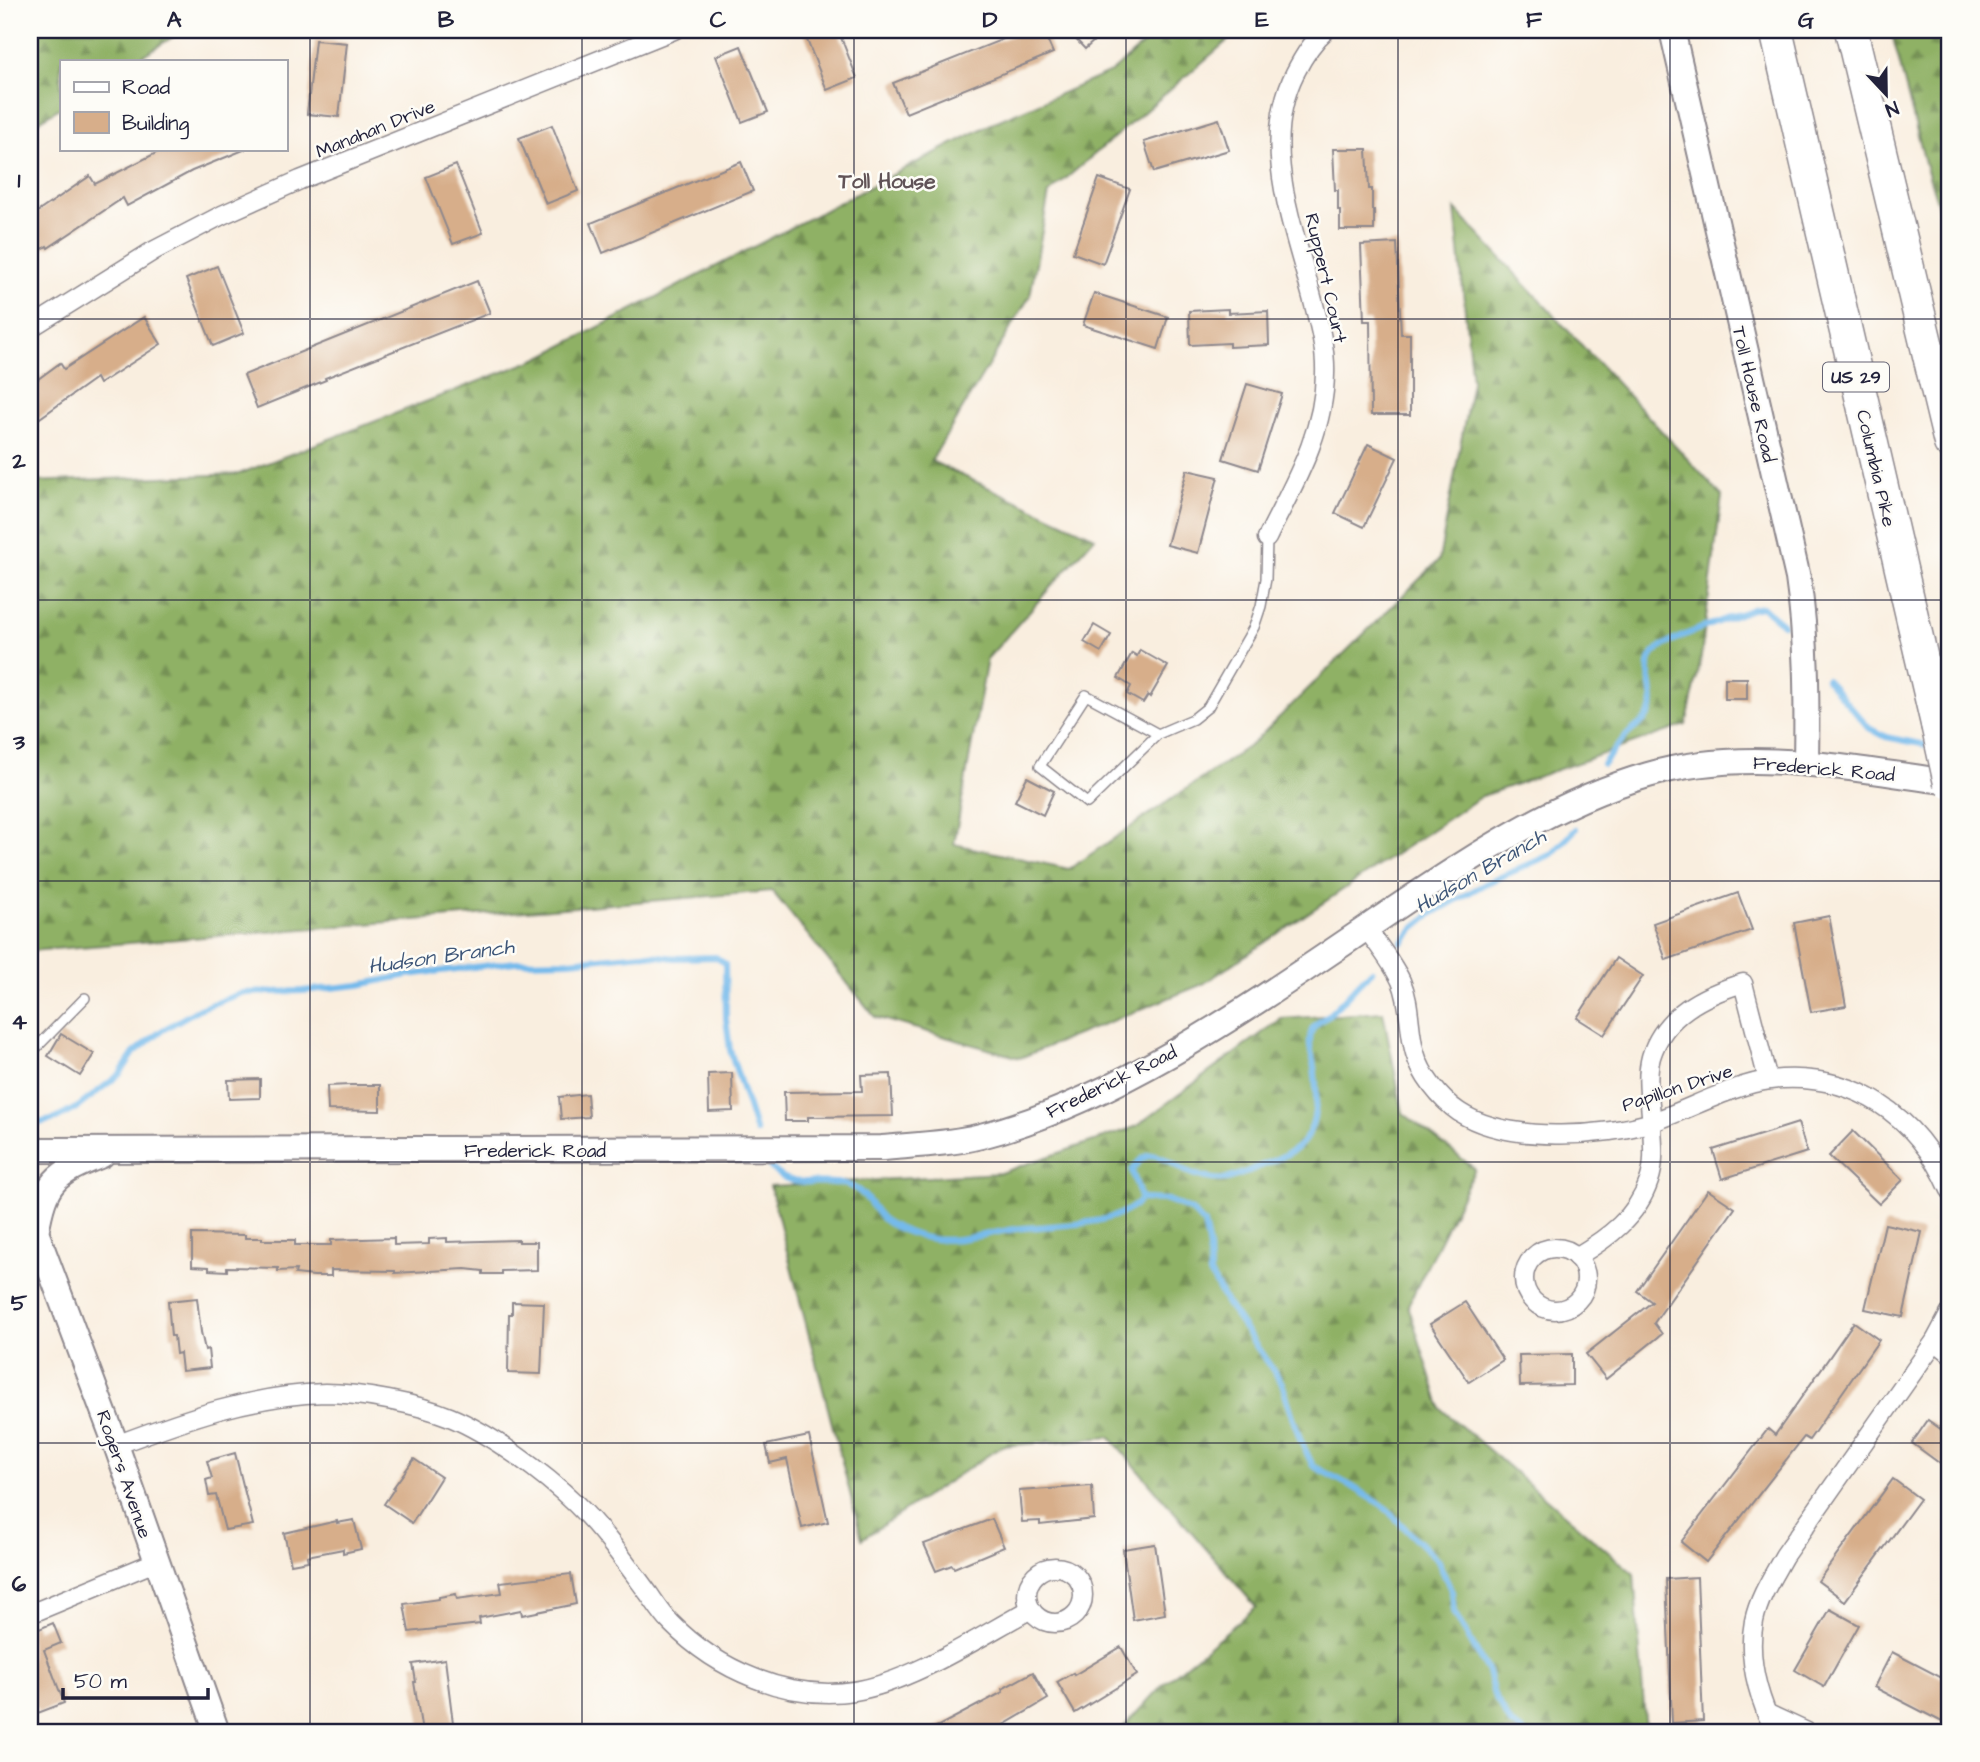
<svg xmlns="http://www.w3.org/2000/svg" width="1980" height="1762" font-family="'Architects Daughter',sans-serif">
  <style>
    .forest { fill: url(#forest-firs); stroke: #586a50; stroke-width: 2 }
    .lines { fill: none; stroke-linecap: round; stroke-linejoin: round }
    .stream { stroke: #74baeb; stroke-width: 6 }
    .building { fill: #d7ae8a }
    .lane-casing { stroke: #8e888d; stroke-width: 12 }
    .street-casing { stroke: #8e888d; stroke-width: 21 }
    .secondary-casing { stroke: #8e888d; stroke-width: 28 }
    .highway-casing { stroke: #8e888d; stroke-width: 35 }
    .lane { stroke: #fff; stroke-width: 9 }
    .street { stroke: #fff; stroke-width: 18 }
    .secondary { stroke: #fff; stroke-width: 24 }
    .highway { stroke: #fff; stroke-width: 32 }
    .highway-bridge-casing { stroke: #8e888d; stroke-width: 35; stroke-linecap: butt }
    .highway-bridge { stroke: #fff; stroke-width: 32 }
    .grid { fill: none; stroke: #22223b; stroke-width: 2; stroke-opacity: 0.55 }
    .labels { text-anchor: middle; stroke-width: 5; stroke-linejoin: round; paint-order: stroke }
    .shield { fill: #fdfcf7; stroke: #646373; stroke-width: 2 }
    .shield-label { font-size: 18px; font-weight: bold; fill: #22223b }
    .street-label { font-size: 19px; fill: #22223b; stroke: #fdfcf7 }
    .neighbourhood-label { font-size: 21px; font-weight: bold; fill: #615357; stroke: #fdfcf7 }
    .water-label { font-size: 21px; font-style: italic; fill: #3f5779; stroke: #fdfcf7 }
    .neatline { fill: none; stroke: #22223b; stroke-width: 2.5 }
    .grid-label { font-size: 23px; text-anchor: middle; font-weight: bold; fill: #22223b }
  </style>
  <defs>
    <pattern id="forest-firs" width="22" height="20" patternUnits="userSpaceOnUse" patternTransform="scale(1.75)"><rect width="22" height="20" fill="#8fb165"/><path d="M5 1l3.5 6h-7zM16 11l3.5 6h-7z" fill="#749054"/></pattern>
  </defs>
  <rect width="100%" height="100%" fill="#fdfcf7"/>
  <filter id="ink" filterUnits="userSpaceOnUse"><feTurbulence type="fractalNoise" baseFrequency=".0143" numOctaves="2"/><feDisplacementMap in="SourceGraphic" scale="14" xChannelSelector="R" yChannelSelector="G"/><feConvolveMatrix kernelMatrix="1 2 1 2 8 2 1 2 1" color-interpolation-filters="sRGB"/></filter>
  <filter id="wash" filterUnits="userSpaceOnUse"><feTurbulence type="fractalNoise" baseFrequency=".00686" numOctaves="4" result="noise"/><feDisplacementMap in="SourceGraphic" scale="28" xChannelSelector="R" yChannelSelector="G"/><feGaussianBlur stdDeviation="1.57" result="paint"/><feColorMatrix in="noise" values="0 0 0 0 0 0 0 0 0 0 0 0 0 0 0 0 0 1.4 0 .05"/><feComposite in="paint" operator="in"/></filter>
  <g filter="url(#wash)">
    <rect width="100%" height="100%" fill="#f9eedf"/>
    <g class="forest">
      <polygon points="30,30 184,30 134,61 61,61 61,107 30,127"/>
      <polygon points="1160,30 1240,30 1049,193 1030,296 931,461 1095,537 987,659 954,844 1069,869 1252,744 1439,560 1472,382 1455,209 1722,496 1700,664 1686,725 1482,796 1203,984 1020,1058 875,1017 772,891 30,951 30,482 239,474 539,358 997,121 1111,72"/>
      <polygon points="1891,30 1950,30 1950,243 1926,167"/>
      <polygon points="1383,1012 1403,1113 1475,1169 1408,1305 1441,1409 1634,1574 1645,1720 1649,1732 1119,1732 1163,1684 1256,1607 1110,1437 1002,1446 862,1539 770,1186 1000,1173 1135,1127 1281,1019"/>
    </g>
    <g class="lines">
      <g class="stream">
        <polyline points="1826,679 1869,728 1886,737 1931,746"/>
        <path d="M1603,764C1611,754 1619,743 1627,735C1637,725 1648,721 1652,707C1656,690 1642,668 1653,654C1667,638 1730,618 1752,609L1762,607L1783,624"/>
        <polyline points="1402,943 1414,928 1430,915 1485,884 1552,854 1576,829"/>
        <polyline points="30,1125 56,1119 78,1107 120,1074 134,1053 161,1031 199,1009 242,993 302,991 359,985 408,975 515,962 569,961 643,954 675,958 716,957 725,964 726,1019 730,1050 756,1132"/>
        <path d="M770,1167C775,1171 781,1177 787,1179C807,1187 836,1177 856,1189C869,1196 874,1212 885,1221C893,1227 909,1233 919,1236C956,1247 988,1231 1024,1228C1056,1225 1121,1226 1141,1199L1132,1171C1149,1142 1164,1160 1184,1170C1195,1176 1213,1181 1226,1179C1235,1178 1285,1156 1294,1150C1319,1134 1318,1093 1314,1067C1312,1054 1307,1042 1312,1030C1315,1024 1322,1020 1327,1016C1344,1002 1355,985 1372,971"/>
        <polyline points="1141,1199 1168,1200 1192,1211 1204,1224 1209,1248 1210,1274 1227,1304 1282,1383 1300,1439 1313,1466 1353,1487 1382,1505 1438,1561 1452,1592 1454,1612 1488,1672 1494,1695 1511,1724 1524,1732"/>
      </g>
    </g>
    <g id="blocks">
      <g class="building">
        <polygon points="803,30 838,30 857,78 827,90"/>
        <polygon points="1026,30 1043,30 1053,53 906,113 893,83"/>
        <polygon points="1067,30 1106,30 1085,49"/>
        <polygon points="315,40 347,43 339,117 307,114"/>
        <polygon points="741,46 768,112 742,122 716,56"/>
        <polygon points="1219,119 1229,150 1154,172 1144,142"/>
        <polygon points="552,125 578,191 546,204 519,138"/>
        <polygon points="164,149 246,149 192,171 127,206 123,198 48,248 47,246 30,257 30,217 90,176 95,184"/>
        <polygon points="1333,149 1367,149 1369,189 1372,189 1372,210 1374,210 1374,230 1340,230 1340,210 1338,210 1338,190 1335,190"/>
        <polygon points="741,162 753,191 603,253 591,223"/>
        <polygon points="456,165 483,233 453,244 426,177"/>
        <polygon points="1099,178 1130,189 1103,264 1073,253"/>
        <polygon points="1397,243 1401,334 1410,334 1410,415 1371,415 1370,321 1364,321 1361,245"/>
        <polygon points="217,266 244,333 213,346 186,279"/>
        <polygon points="477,281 490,313 325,378 326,380 257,408 244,375"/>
        <polygon points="1094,293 1168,317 1158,349 1083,325"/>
        <polygon points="1228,309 1228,313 1268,311 1269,345 1229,347 1229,343 1190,345 1189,311"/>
        <polygon points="144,317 161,344 99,384 96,378 30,425 30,385 60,363 64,369"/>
        <polygon points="1247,384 1282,394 1258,470 1223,459"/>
        <polygon points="1368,444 1397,458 1364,527 1335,513"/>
        <polygon points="1187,470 1218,477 1198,553 1167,545"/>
        <polygon points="1094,625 1111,635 1101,652 1084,642"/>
        <polygon points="1140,650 1168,666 1150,697 1148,695 1143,703 1127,694 1131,686 1118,678 1132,653 1137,656"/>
        <rect x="1725" y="678" width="22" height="21"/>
        <polygon points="1027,777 1054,791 1043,815 1015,801"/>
        <polygon points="1738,893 1752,930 1666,960 1653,923"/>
        <polygon points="1829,916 1846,1006 1811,1012 1794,923"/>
        <polygon points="1616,958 1643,976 1604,1035 1577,1018"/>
        <polygon points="61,1034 94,1054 80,1076 48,1056"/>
        <polygon points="732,1073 733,1111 709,1112 708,1074"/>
        <polygon points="891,1074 893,1116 808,1117 808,1121 785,1121 784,1092 862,1091 861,1075"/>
        <polygon points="260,1079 260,1098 229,1099 228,1080"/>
        <polygon points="351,1085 380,1085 380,1111 328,1110 327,1086"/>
        <polygon points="587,1094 589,1117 561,1119 559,1097"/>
        <polygon points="1798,1123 1807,1152 1722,1179 1713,1150"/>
        <polygon points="1853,1131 1903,1180 1879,1204 1829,1156"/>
        <polygon points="1708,1190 1735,1208 1654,1323 1662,1334 1606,1379 1586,1354 1652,1302 1637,1291"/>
        <polygon points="1885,1224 1922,1232 1903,1317 1865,1309"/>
        <polygon points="192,1234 245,1235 245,1238 262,1238 262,1240 295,1240 295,1245 331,1245 331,1240 394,1238 394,1245 429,1244 429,1239 447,1238 447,1242 519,1240 519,1242 537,1242 537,1270 501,1271 501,1274 483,1274 483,1271 465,1269 395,1273 395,1271 331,1270 331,1276 314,1276 295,1274 296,1270 278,1271 278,1268 227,1267 227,1271 209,1270 209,1267 192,1266"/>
        <polygon points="197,1298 201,1332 205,1350 208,1349 210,1368 182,1371 180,1353 176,1354 174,1336 171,1336 168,1301"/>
        <polygon points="512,1302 544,1303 541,1374 508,1373 509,1314 512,1314"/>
        <polygon points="1465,1302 1503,1360 1469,1382 1430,1324"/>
        <polygon points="1854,1322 1879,1340 1809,1440 1804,1437 1706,1562 1681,1542 1768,1429 1775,1435"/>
        <polygon points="1572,1354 1572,1385 1520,1386 1519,1355"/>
        <polygon points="1928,1420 1950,1436 1950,1471 1912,1443"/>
        <polygon points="809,1436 828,1522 802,1528 787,1459 770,1463 766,1445"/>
        <polygon points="235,1453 253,1525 225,1530 216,1495 209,1496 206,1480 212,1478 207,1461"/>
        <polygon points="414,1459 441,1477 412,1523 384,1504 394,1489 393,1488"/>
        <polygon points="1893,1479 1920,1499 1845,1601 1818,1581"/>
        <polygon points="1092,1486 1094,1519 1040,1525 1040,1521 1022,1522 1019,1491"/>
        <polygon points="992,1519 1004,1547 954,1568 952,1565 936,1571 924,1544"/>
        <polygon points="354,1520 361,1549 343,1553 343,1549 307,1556 308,1561 291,1564 284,1533 337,1521 337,1523"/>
        <polygon points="1155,1544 1165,1614 1133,1620 1123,1549"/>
        <polygon points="571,1574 576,1604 522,1615 521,1610 479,1618 480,1624 409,1632 404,1604 439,1599 439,1597 456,1594 457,1599 502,1593 500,1582"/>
        <polygon points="1697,1577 1703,1721 1672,1723 1666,1579"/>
        <polygon points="1830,1609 1859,1625 1824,1687 1795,1670"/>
        <polygon points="53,1623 61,1643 44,1650 64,1703 38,1713 30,1691 30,1625 35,1624 37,1630"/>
        <polygon points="1121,1647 1137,1675 1075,1713 1057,1682 1073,1673 1074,1675"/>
        <polygon points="1892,1652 1950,1682 1950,1726 1874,1687"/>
        <polygon points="445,1659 454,1731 422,1732 414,1682 416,1682 413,1664"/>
        <polygon points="1033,1672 1048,1699 1002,1726 1005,1732 927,1732 1003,1692 1002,1689"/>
      </g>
    </g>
  </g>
  <g filter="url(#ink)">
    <use href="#blocks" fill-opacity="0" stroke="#8e888d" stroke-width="2"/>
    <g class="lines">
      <g class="lane-casing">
        <g id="lane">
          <polyline points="1158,734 1086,695 1040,766 1087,803 1158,734 1193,719 1208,707 1254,627 1261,606 1266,579 1267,538"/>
          <polyline points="30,1054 85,998"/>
        </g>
      </g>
      <g class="street-casing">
        <g id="street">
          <polyline points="30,328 153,251 222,215 300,180 674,30"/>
          <path d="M1267,538C1293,485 1324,435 1325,374C1326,349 1319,324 1313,301C1294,227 1259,145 1295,73C1303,57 1313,41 1326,30"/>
          <path d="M1366,928C1378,945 1392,962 1401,981C1411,1004 1408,1029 1415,1053C1421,1075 1440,1099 1459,1112C1506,1143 1604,1138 1655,1121C1690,1109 1735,1084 1770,1080C1854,1071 1917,1115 1950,1190"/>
          <circle cx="1555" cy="1279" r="31"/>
          <path d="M1576,1257C1608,1238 1637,1217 1649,1181C1655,1164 1653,1145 1652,1127C1651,1105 1645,1079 1651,1057C1664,1014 1704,995 1743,983L1768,1080"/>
          <polyline points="1935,1341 1950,1353"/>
          <path d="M116,1445C185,1419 251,1395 325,1393C360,1393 418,1404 450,1417C491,1434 544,1473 576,1504C604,1531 626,1563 649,1594C656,1604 663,1615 671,1623C717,1670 788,1701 854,1691C912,1682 979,1637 1031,1609"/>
          <circle cx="1055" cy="1595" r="28"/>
          <polyline points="30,1614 155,1562"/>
          <polyline points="1766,1713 1807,1732"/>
          <path d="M1775,1732C1759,1699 1747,1658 1754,1621C1759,1597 1773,1576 1784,1556L1935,1341L1950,1313"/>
        </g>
      </g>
      <g class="secondary-casing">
        <g id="secondary">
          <path d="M1672,30L1798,578C1807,640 1807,700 1806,763"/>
          <path d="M30,1150L882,1148C915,1145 949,1144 981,1136C1124,1099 1268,994 1390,912C1470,858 1554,802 1648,775C1746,746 1851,769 1950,782"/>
          <polyline points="30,1216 116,1445 217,1732"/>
          <path d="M36,1233C45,1181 54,1174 102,1155"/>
        </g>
      </g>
      <g class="highway-casing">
        <g id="highway">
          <polyline points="1776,30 1937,724"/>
          <polyline points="1851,30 1950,443"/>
        </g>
      </g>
      <use href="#lane" class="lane"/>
      <use href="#street" class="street"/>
      <use href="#secondary" class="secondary"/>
      <use href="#highway" class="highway"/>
      <g class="highway-bridge-casing">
        <polyline id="highway-bridge" points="1937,724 1950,783"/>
      </g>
      <use href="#highway-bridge" class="highway-bridge"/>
    </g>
  </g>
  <path class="grid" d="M310,30V1732M582,30V1732M854,30V1732M1126,30V1732M1398,30V1732M1670,30V1732M30,319H1950M30,600H1950M30,881H1950M30,1162H1950M30,1443H1950"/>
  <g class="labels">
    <rect class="shield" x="1823" y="362.5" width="66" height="29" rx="5"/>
    <g class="shield-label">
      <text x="1856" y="383">US 29</text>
    </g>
    <g class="street-label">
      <text transform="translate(375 128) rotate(-22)" y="7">Manahan Drive</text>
      <text transform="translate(1327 278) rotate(77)" y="7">Ruppert Court</text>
      <text transform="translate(1755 394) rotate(77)" y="7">Toll House Road</text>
      <text transform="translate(1877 468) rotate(77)" y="7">Columbia Pike</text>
      <text transform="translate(1824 768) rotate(5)" y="7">Frederick Road</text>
      <text transform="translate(1111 1081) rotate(-26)" y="7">Frederick Road</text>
      <text transform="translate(1677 1087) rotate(-18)" y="7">Papillon Drive</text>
      <text x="535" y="1157">Frederick Road</text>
      <text transform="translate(125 1474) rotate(71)" y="7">Rogers Avenue</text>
    </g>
    <g class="neighbourhood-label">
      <text x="887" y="188">Toll House</text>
    </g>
    <g class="water-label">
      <text transform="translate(1480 871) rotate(-30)" y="7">Hudson Branch</text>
      <text transform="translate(441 956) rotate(-8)" y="7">Hudson Branch</text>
    </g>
  </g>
  <rect width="1980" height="1762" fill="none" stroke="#fdfcf7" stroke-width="77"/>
  <rect x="60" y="60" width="228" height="91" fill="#fdfcf7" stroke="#a5a5ac" stroke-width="2"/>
  <rect x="74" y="82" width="35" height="10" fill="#ffffff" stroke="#a5a5ac" stroke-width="2"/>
  <text x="122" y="94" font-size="21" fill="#22223b">Road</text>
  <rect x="74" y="112" width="35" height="21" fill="#d7ae8a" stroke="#a5a5ac" stroke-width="2"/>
  <text x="122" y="130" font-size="21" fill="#22223b">Building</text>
  <g transform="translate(1886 94) rotate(158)" stroke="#fdfcf7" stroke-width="5" paint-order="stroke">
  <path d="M0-5L12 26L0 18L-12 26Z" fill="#22223b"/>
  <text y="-10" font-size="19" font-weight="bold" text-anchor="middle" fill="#22223b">N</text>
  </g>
  <path d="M63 1688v10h145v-10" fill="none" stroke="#22223b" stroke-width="3.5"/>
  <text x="74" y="1688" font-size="21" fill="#22223b" stroke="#fdfcf7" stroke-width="5" paint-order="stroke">50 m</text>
  <rect x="38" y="38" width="1903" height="1686" class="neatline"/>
  <g class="grid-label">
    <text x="174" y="27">A</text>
    <text x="446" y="27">B</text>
    <text x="718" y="27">C</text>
    <text x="990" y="27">D</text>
    <text x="1262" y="27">E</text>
    <text x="1534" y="27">F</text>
    <text x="1806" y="27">G</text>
    <text x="19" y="187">1</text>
    <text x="19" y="468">2</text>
    <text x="19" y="749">3</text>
    <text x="19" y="1029">4</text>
    <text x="19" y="1310">5</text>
    <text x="19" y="1591">6</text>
  </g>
</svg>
